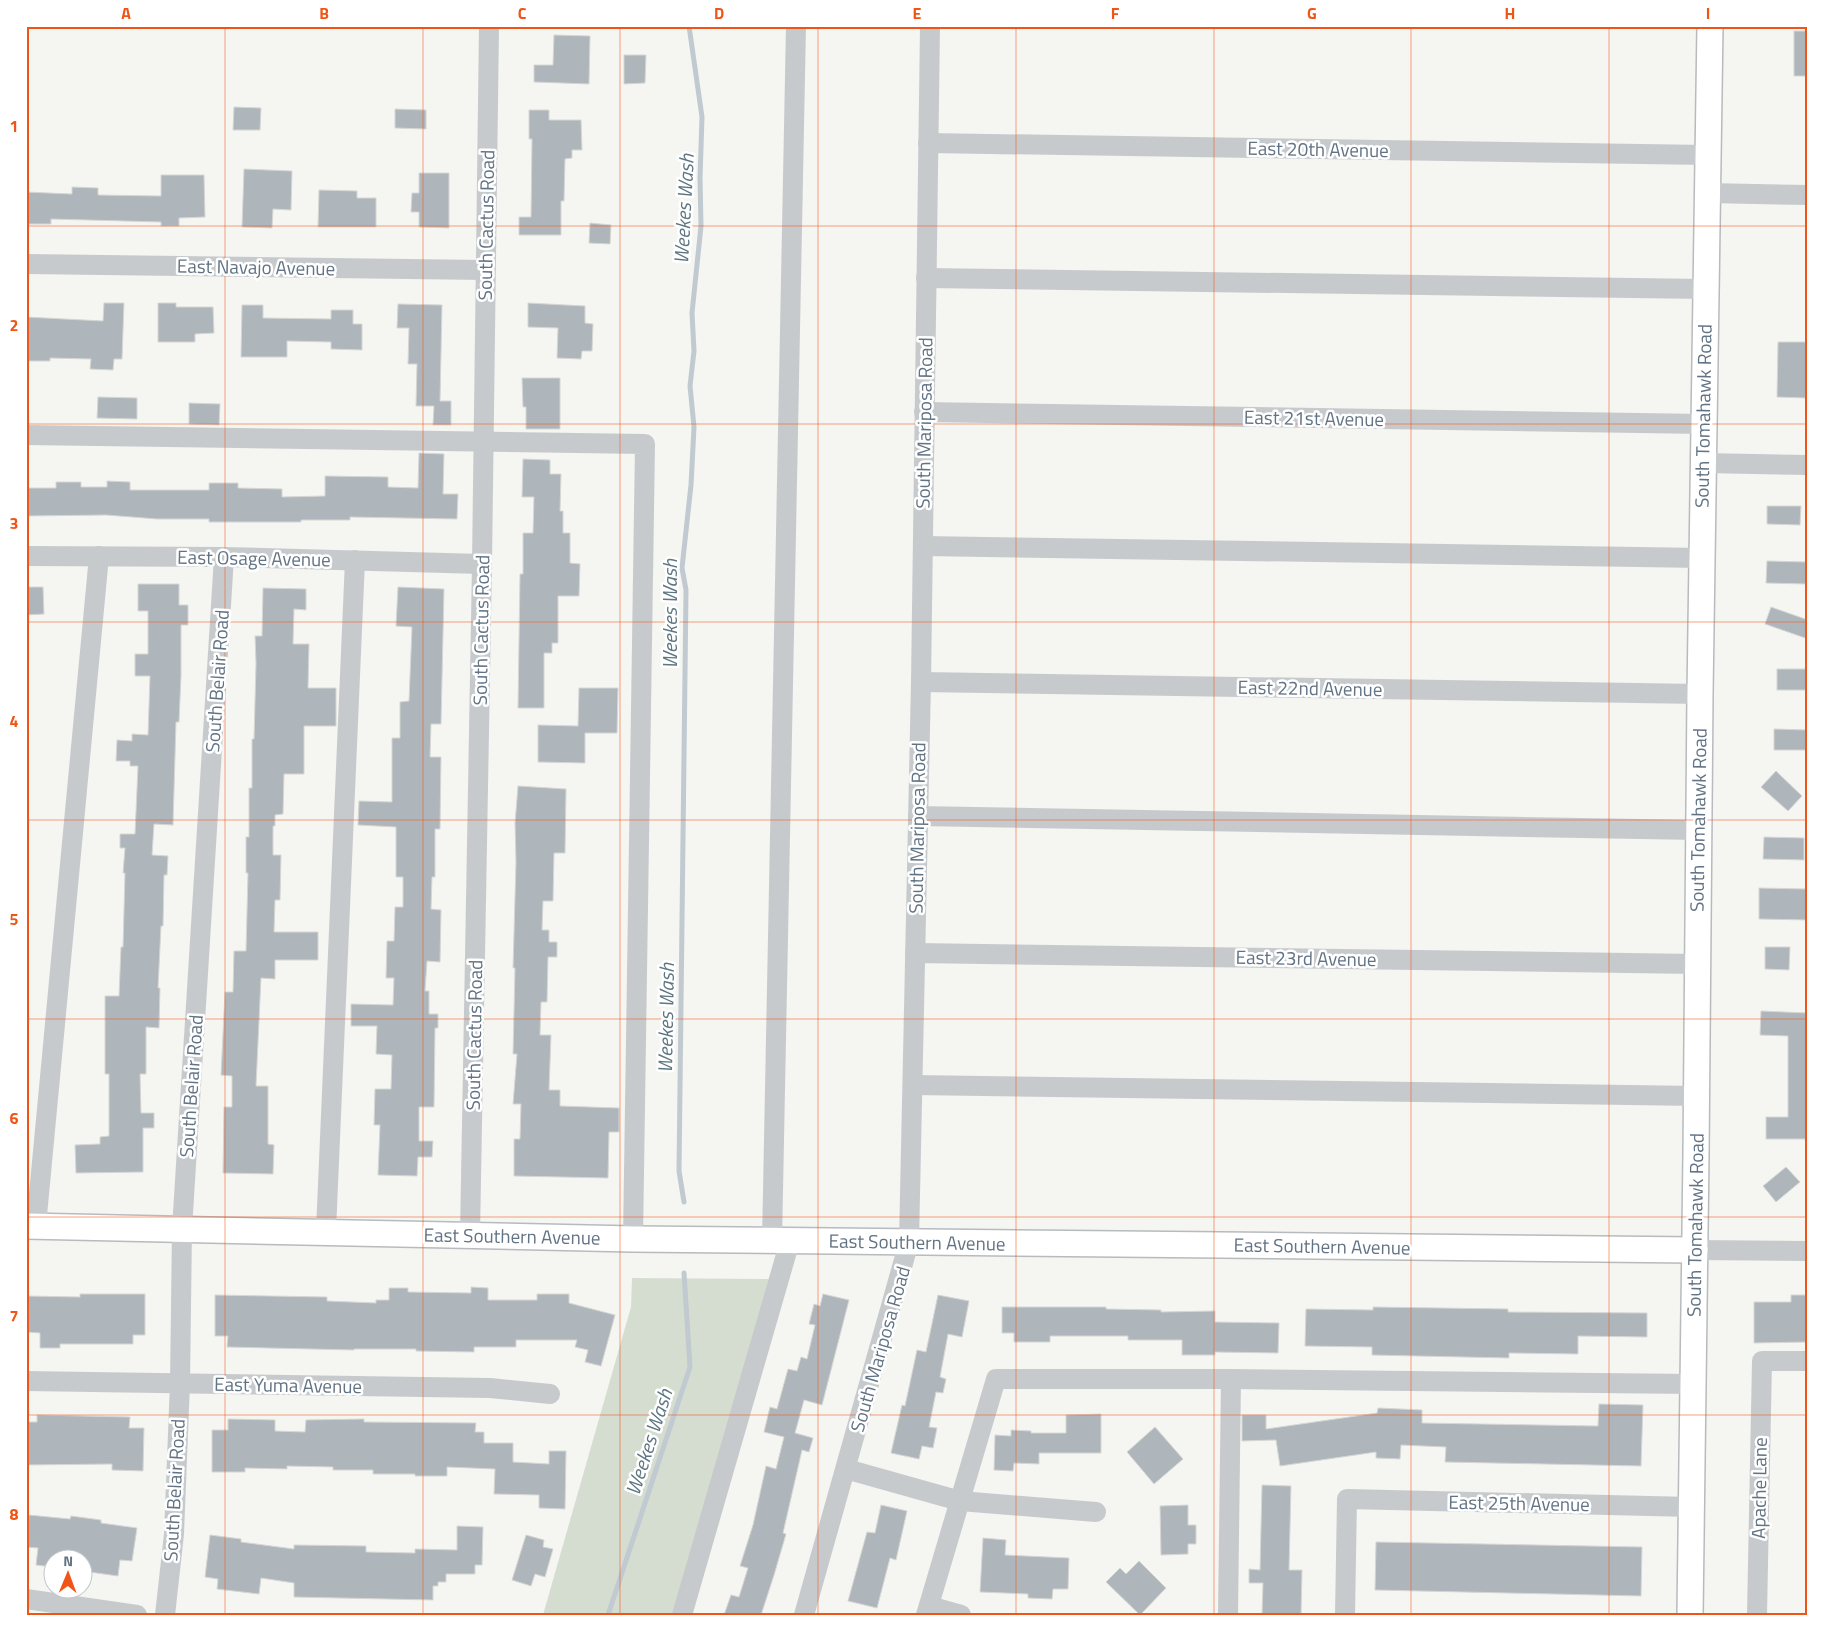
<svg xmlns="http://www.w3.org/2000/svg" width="1834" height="1641" font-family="'Titillium Web',sans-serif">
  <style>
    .green { fill: #d5ddd1 }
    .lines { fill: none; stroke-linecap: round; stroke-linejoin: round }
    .stream { stroke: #c0cad0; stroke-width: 5 }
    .building { fill: #afb6bb; stroke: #d6d6d4 }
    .major-casing { stroke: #b7bbbe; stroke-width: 28 }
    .minor { stroke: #c7cacd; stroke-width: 20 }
    .major { stroke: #fff; stroke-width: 25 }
    .grid { fill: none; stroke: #f05416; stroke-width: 1; stroke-opacity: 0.55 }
    .labels { text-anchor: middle; stroke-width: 5; stroke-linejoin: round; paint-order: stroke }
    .street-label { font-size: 19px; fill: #627384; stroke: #fff }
    .water-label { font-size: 20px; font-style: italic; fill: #5d7682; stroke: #fff }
    .neatline { fill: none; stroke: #f05416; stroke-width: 2 }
    .grid-label { font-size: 16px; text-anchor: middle; font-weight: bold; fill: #f05416 }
  </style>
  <rect width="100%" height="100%" fill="#f5f5f1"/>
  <polygon class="green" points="632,1278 772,1279 676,1615 543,1615 631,1307"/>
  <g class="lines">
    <g class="stream">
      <polyline points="684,1202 679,1171 686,590 682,568 691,485 694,427 690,386 694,351 692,313 701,226 700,178 702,117 689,26"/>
      <polyline points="608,1615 690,1367 684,1273"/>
    </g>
  </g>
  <g class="building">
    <rect x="1794" y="31" width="14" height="45"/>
    <polygon points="554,35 590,36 589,84 534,82 534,65 553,65"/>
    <polygon points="624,55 646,55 645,83 624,84"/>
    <polygon points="234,107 261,108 260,130 233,130"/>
    <polygon points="395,109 426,110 426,129 395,128"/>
    <polygon points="529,110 549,110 549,120 581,120 582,150 572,150 572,158 565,159 564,201 561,201 561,235 519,235 519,217 531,217 532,139 529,139"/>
    <polygon points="244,169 292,171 291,210 273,209 272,228 242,227"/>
    <polygon points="419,173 449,173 449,228 419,227 419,212 411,212 412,193 419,193"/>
    <polygon points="161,175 204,175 205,217 179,218 179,226 161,226 161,222 51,219 51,224 26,224 26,192 72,194 72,187 98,188 98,195 161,196"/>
    <polygon points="319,190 357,191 357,198 376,198 376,227 318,227"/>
    <polygon points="590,223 611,225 610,244 589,243"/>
    <polygon points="104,303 124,303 122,359 114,359 113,370 90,369 91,359 50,358 50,361 26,361 26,317 103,321"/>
    <polygon points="158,303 176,303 176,307 213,307 214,333 195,334 195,342 158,342"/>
    <polygon points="528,303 585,306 585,323 593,324 592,351 582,351 581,359 557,358 558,328 528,327"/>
    <polygon points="398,304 442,305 440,401 451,401 451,425 433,425 434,406 416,406 417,364 408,364 409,328 397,328"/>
    <polygon points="242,305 263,305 263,318 331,319 331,310 353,310 353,324 362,324 362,350 331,349 331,342 287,341 287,357 241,357"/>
    <polygon points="1778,342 1806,342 1806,398 1777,397"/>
    <polygon points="522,378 560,378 560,429 526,429 526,407 523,407"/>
    <polygon points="98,397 137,398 137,419 97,418"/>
    <polygon points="189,403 220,404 219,425 189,424"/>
    <polygon points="419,453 444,454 443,494 458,494 457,519 350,517 350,520 301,520 301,522 209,522 209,519 157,519 106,515 26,516 26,488 56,488 56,482 81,482 81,487 107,487 107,481 130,482 130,490 209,490 209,483 238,483 238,488 282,489 282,497 325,496 325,476 388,477 388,487 418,488"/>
    <polygon points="523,459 550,460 550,474 561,474 560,511 563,511 563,533 570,533 570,563 580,564 579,596 558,596 558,643 552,643 552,653 544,653 544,708 518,708 520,574 523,574 523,533 533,533 534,497 522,497"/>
    <polygon points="1767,506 1801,506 1800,525 1767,524"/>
    <polygon points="1767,561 1807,562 1806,584 1766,583"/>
    <polygon points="138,584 179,584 179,605 188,605 188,625 181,625 181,676 179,722 176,722 173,825 154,824 152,855 168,856 167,875 164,875 163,926 161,926 158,988 160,988 159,1028 146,1027 146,1074 140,1074 141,1113 154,1113 154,1128 143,1128 143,1172 76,1173 75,1145 100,1144 100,1137 109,1136 109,1074 105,1074 105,996 119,996 121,947 123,947 125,873 123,873 125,848 120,848 120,834 135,834 138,766 130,766 130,761 116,761 117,740 132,741 132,734 148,735 150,676 135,676 135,654 148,654 148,611 138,611"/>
    <polygon points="26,587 43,587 44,614 26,615"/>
    <polygon points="398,587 444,589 441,724 431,724 430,757 441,757 440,829 435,829 435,877 432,877 431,909 441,910 440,962 427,961 425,991 429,991 429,1014 438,1014 438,1028 435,1028 434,1107 419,1107 419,1141 433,1141 432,1157 418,1157 417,1176 378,1175 380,1125 374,1125 375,1089 391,1089 392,1055 376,1054 377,1026 351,1026 351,1004 393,1005 394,978 386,978 387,941 394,941 395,907 403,907 403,877 396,877 396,827 358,825 359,801 392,802 392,738 400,738 400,702 409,701 412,627 396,626"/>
    <polygon points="263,588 306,589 306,610 294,609 293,644 309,644 308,688 336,688 336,726 304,726 304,774 284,774 283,814 275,815 275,826 273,826 273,855 281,855 280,900 275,900 274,932 318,932 318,960 275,960 275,979 261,978 256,1086 268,1086 268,1144 274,1145 273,1174 223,1173 224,1107 232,1107 232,1076 221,1075 225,992 233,992 234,951 246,951 248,873 246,873 246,837 249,837 249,788 252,788 252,739 254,739 256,663 255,636 262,636"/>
    <polygon points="1771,607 1808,620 1808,639 1765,624"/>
    <rect x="1777" y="669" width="31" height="21"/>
    <polygon points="579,688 618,688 617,733 585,733 585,763 538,762 538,725 578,726"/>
    <polygon points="1774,729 1808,730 1808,750 1774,750"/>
    <polygon points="1776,771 1802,796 1788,811 1761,787"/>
    <polygon points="518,786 566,789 565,853 554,853 553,901 543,901 542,930 549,930 549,942 557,942 557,957 548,957 547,1002 541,1002 540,1035 551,1035 549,1090 560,1090 560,1106 619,1108 619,1132 609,1132 608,1178 514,1176 514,1139 520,1139 521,1104 513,1104 517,1054 513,1054 515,968 513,968 516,862 515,823"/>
    <polygon points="1764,837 1804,838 1804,860 1763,859"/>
    <polygon points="1759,888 1808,889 1808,920 1759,919"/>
    <polygon points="1765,947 1790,947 1789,970 1765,969"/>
    <polygon points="1761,1011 1808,1013 1808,1139 1766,1139 1766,1117 1788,1117 1788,1036 1760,1035"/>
    <polygon points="1786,1167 1800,1182 1776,1202 1763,1186"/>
    <polygon points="471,1287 488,1288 488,1300 537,1300 537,1294 569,1294 569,1303 615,1315 601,1366 585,1362 588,1350 575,1347 577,1340 516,1340 516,1347 474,1347 474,1352 416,1351 416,1349 354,1349 354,1350 227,1347 228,1336 215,1336 215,1295 327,1297 327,1301 376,1303 376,1300 389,1300 389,1288 408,1288 408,1292 471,1293"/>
    <polygon points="80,1294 145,1294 145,1335 133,1335 133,1344 60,1344 60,1348 40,1348 40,1333 26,1332 26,1296 80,1297"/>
    <polygon points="823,1294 849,1300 822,1405 804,1400 795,1433 813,1438 809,1452 802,1450 783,1533 786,1534 774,1575 761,1615 724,1615 731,1595 739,1597 748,1568 740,1566 753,1525 766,1466 776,1469 784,1437 764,1432 770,1407 777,1409 788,1369 797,1371 801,1357 807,1359 815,1325 809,1324 814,1304 820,1306"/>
    <polygon points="938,1295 969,1301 962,1337 948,1334 940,1377 946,1379 943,1393 936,1392 929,1427 937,1428 933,1448 922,1446 919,1459 891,1453 902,1405 905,1406 917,1350 926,1352"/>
    <polygon points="1791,1295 1808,1295 1808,1342 1754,1343 1754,1302 1791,1302"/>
    <polygon points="1002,1307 1106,1307 1106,1309 1161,1310 1161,1312 1215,1311 1215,1322 1279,1323 1278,1353 1215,1352 1215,1355 1182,1355 1182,1340 1128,1340 1128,1336 1050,1336 1050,1342 1014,1342 1014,1333 1002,1333"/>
    <polygon points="1373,1307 1508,1309 1508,1312 1647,1313 1647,1337 1578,1336 1578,1354 1509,1353 1509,1358 1372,1355 1372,1347 1305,1346 1306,1309 1373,1310"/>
    <polygon points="1599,1404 1643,1405 1641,1466 1445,1462 1446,1447 1401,1445 1400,1459 1376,1458 1376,1452 1280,1466 1276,1440 1242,1441 1242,1415 1266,1415 1266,1429 1377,1413 1378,1408 1422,1410 1422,1423 1598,1426"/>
    <polygon points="1101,1414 1101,1453 1039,1453 1039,1464 1014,1463 1013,1471 994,1470 995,1435 1011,1436 1011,1430 1031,1431 1031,1433 1066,1433 1066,1415"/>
    <polygon points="37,1415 130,1417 129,1428 144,1428 143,1471 112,1470 112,1464 26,1465 26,1422 37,1422"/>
    <polygon points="228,1419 275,1420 275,1431 305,1432 306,1420 364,1419 364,1422 476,1423 475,1432 484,1432 484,1443 513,1443 513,1462 549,1464 549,1451 566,1451 565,1509 539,1508 539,1495 494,1494 495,1469 447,1467 447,1476 415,1476 415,1474 373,1474 373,1470 333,1470 333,1467 287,1466 287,1469 245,1468 245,1472 212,1472 212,1430 228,1430"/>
    <polygon points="1155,1427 1183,1459 1154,1484 1127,1452"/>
    <polygon points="1262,1485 1291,1486 1289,1570 1302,1570 1301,1615 1262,1615 1263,1583 1249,1583 1249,1569 1260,1570"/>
    <polygon points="881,1505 907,1511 896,1560 890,1558 877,1608 848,1601 867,1532 875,1533"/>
    <polygon points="1188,1505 1188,1525 1196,1525 1196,1544 1188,1544 1188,1554 1161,1555 1160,1506"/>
    <polygon points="29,1515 70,1519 71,1516 101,1520 101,1523 137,1528 132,1561 120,1560 118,1576 82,1571 82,1558 52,1558 52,1567 36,1565 38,1548 26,1547"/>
    <polygon points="457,1526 483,1527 482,1565 475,1565 475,1574 446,1574 446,1582 438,1582 438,1586 433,1586 433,1600 294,1597 294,1583 261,1578 259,1594 217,1589 218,1579 205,1577 210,1535 241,1539 241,1542 294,1549 294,1545 366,1546 366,1552 415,1553 415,1549 457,1550"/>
    <polygon points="526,1535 544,1540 543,1547 553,1549 545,1577 535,1574 531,1586 512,1580"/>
    <polygon points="983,1538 1006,1540 1005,1555 1069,1558 1068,1589 1053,1589 1052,1599 1028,1598 1028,1594 980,1592"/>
    <polygon points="1376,1542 1642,1547 1641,1596 1375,1590"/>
    <polygon points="1139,1561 1166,1588 1140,1615 1106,1582 1120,1568 1126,1574"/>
  </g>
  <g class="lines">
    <g class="major-casing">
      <g id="major">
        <polyline points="26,1226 633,1239 1695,1250"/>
        <polyline points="1690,1615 1696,1154 1700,694 1710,26"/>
      </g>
    </g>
    <g class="minor">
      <polyline points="928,143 1708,155"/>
      <polyline points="1707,193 1808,195"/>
      <polyline points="26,264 485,270"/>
      <polyline points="926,278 1705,289"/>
      <polyline points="924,412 1704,424"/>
      <polyline points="26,435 645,444 633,1239"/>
      <polyline points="1703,463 1808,465"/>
      <polyline points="923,546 1702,558"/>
      <polyline points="26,556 224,557 482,564"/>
      <polyline points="921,682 1700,694"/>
      <polyline points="918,816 1698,830"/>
      <polyline points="915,953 1697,964"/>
      <polyline points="913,1085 1697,1096"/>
      <polyline points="36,1226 99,556"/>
      <polyline points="326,1231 355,560"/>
      <polyline points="470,1235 482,564 489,26"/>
      <polyline points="772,1241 796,26"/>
      <polyline points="1695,1250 1808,1251"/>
      <polyline points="26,1381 490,1388 550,1394"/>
      <polyline points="846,1469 960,1501 1096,1512"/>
      <polyline points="26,1599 137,1615"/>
      <polyline points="929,1606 961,1615"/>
      <polyline points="165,1615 174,1534 180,1383 182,1229 224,557"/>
      <polyline points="682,1615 790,1241"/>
      <polyline points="804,1615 909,1242 921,682 930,26"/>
      <polyline points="926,1615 996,1379 1231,1379 1694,1384"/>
      <polyline points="1228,1615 1231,1379"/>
      <polyline points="1345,1615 1347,1499 1692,1507"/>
      <polyline points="1757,1615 1762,1361 1808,1361"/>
    </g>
    <use href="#major" class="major"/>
  </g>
  <path class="grid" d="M225,26V1615M423,26V1615M620,26V1615M818,26V1615M1016,26V1615M1214,26V1615M1411,26V1615M1609,26V1615M26,226H1808M26,424H1808M26,622H1808M26,820H1808M26,1019H1808M26,1217H1808M26,1415H1808"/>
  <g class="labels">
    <g class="street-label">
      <text transform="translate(1318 149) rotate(1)" y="7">East 20th Avenue</text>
      <text transform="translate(486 225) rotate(-89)" y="7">South Cactus Road</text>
      <text transform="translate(256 267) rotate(1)" y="7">East Navajo Avenue</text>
      <text transform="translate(1703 416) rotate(-89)" y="7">South Tomahawk Road</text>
      <text transform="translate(1314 418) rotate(1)" y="7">East 21st Avenue</text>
      <text transform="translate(924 423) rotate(-89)" y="7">South Mariposa Road</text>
      <text transform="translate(254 558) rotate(1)" y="7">East Osage Avenue</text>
      <text transform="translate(481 630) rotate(-89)" y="7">South Cactus Road</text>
      <text transform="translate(217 681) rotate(-86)" y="7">South Belair Road</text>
      <text transform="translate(1310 688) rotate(1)" y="7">East 22nd Avenue</text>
      <text transform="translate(1698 820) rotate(-89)" y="7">South Tomahawk Road</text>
      <text transform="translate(917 828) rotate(-89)" y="7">South Mariposa Road</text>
      <text transform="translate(1306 958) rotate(1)" y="7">East 23rd Avenue</text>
      <text transform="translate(474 1035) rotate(-89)" y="7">South Cactus Road</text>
      <text transform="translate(191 1086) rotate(-86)" y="7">South Belair Road</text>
      <text transform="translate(1695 1225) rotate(-89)" y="7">South Tomahawk Road</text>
      <text transform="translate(512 1236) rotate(1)" y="7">East Southern Avenue</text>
      <text transform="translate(917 1242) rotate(1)" y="7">East Southern Avenue</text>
      <text transform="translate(1322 1246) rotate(1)" y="7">East Southern Avenue</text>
      <text transform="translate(880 1349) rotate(-74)" y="7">South Mariposa Road</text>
      <text transform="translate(288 1385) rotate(1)" y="7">East Yuma Avenue</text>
      <text transform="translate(1759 1488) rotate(-89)" y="7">Apache Lane</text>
      <text transform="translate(174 1490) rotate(-87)" y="7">South Belair Road</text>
      <text transform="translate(1519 1503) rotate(1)" y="7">East 25th Avenue</text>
    </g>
    <g class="water-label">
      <text transform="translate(684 209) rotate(-87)" y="7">Weekes Wash</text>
      <text transform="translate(670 614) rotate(-90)" y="7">Weekes Wash</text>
      <text transform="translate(666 1018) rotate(-89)" y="7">Weekes Wash</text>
      <text transform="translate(649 1442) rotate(-72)" y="7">Weekes Wash</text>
    </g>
  </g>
  <rect width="1834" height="1641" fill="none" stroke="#ffffff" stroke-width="55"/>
  <g transform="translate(68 1574) rotate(1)"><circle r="24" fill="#ffffff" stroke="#c0c7ce"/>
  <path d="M0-4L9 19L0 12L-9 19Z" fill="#f05416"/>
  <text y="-8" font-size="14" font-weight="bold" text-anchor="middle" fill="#627384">N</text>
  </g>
  <rect x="28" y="28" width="1778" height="1586" class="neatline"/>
  <g class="grid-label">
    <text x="126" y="19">A</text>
    <text x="324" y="19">B</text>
    <text x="522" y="19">C</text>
    <text x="719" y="19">D</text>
    <text x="917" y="19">E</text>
    <text x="1115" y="19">F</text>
    <text x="1312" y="19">G</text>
    <text x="1510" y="19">H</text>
    <text x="1708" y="19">I</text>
    <text x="14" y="132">1</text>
    <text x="14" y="331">2</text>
    <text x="14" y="529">3</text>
    <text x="14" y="727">4</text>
    <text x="14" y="925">5</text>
    <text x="14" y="1124">6</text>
    <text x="14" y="1322">7</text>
    <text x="14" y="1520">8</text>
  </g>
</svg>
